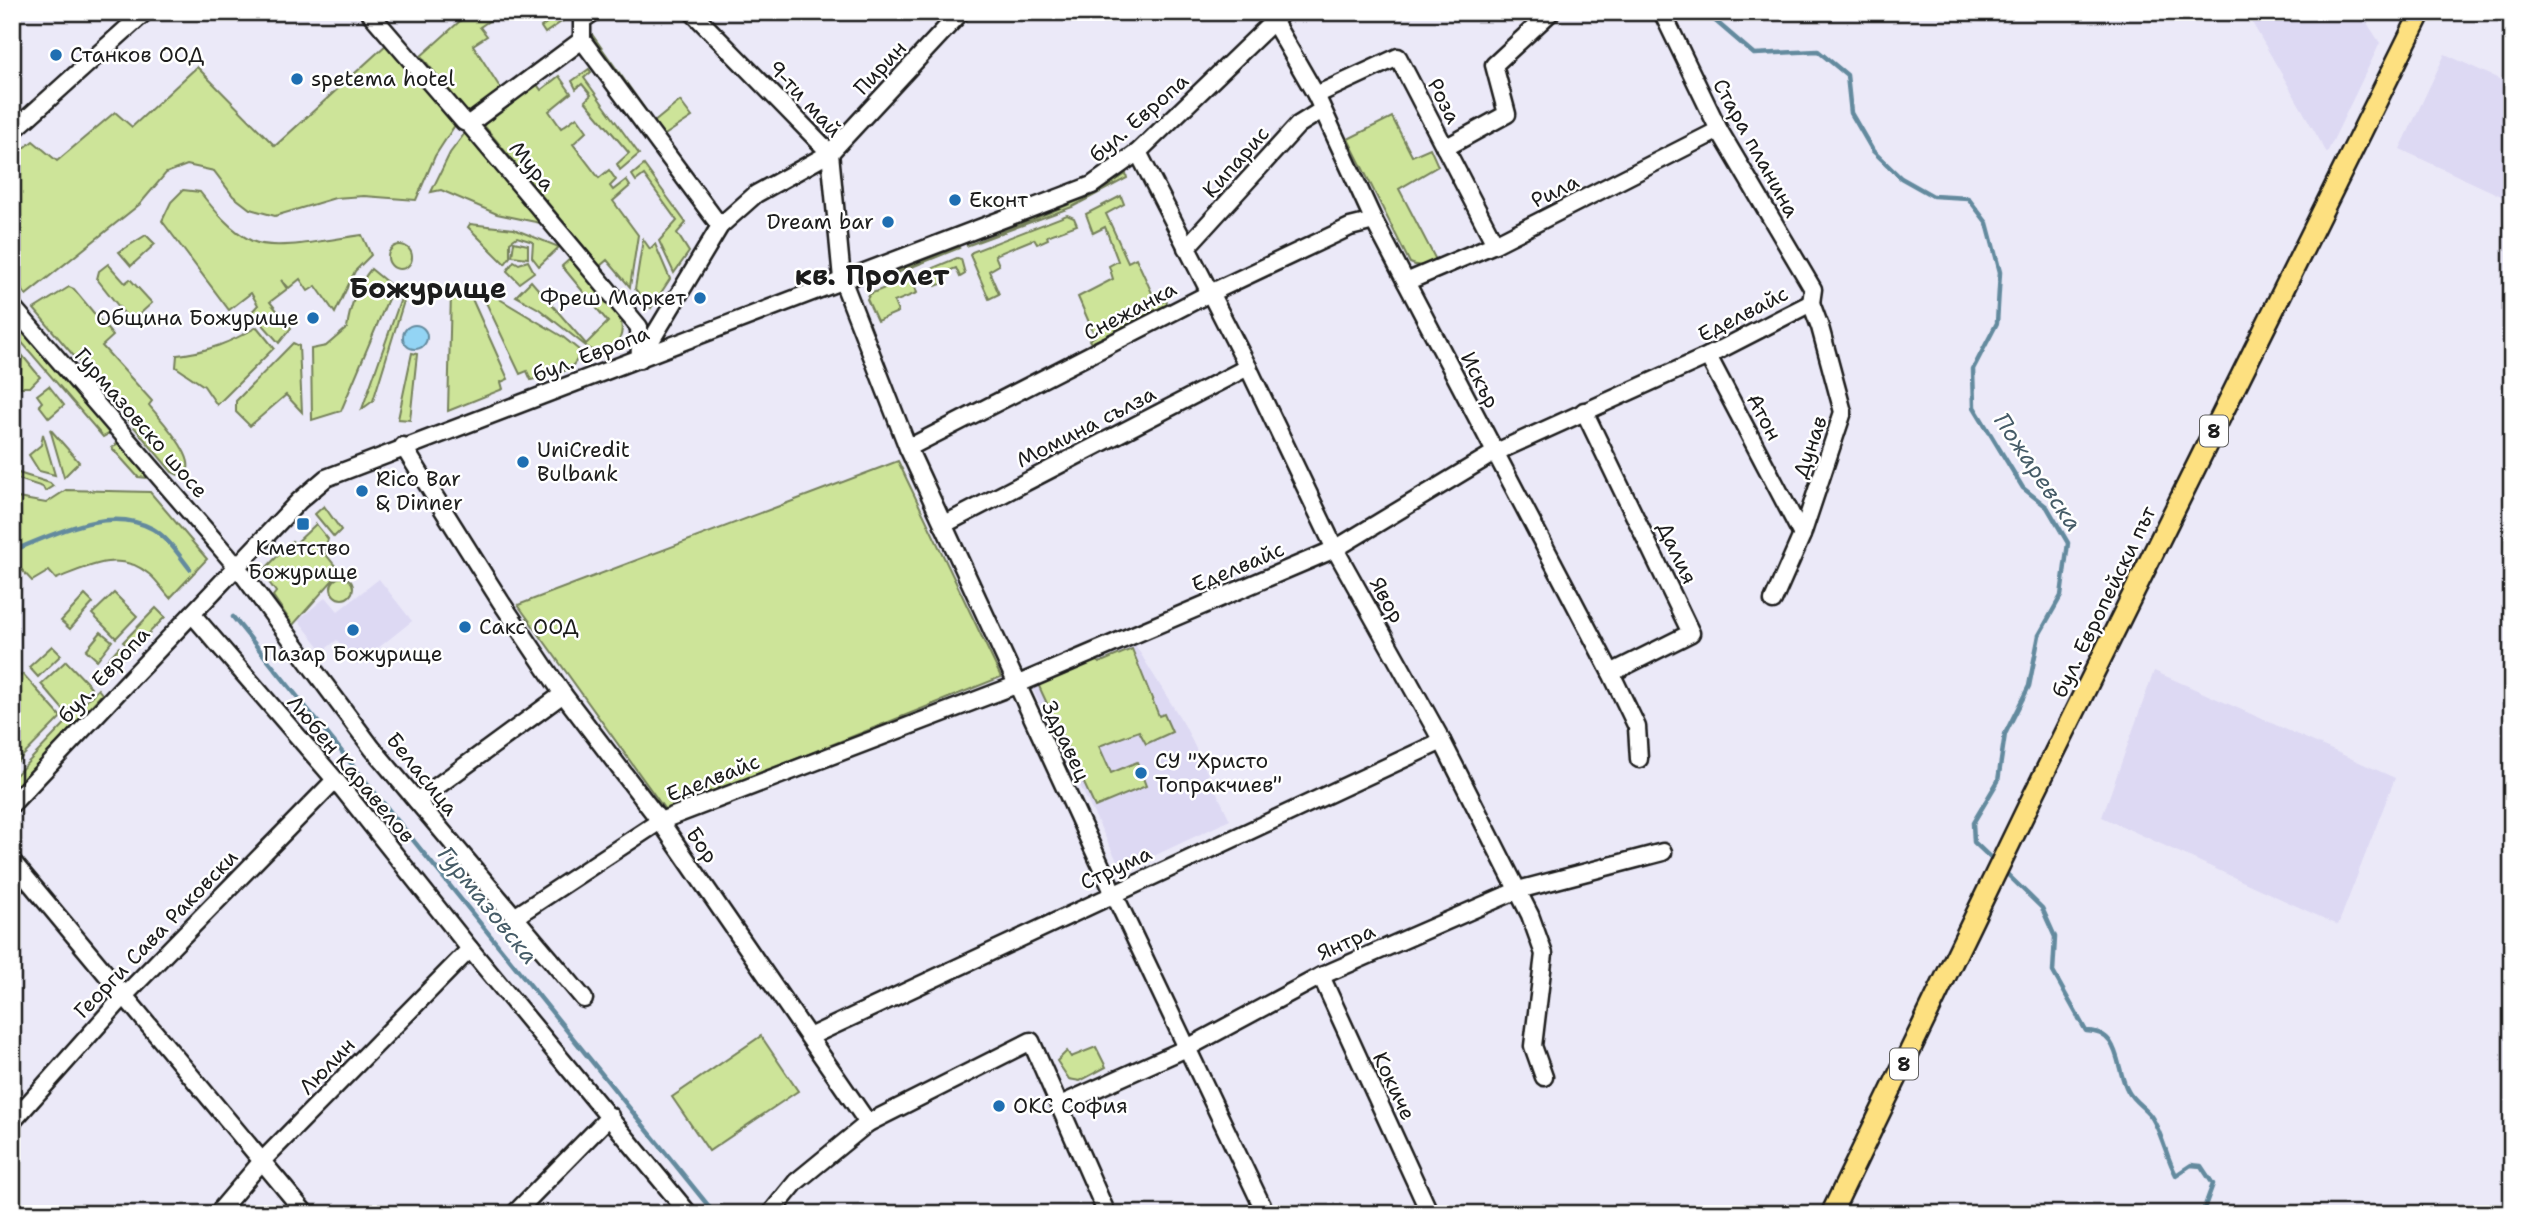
<svg xmlns="http://www.w3.org/2000/svg" width="2524" height="1226" font-family="'Shantell Sans',sans-serif">
  <style>
    .built { fill: #ddd9f3 }
    .green { fill: #cde499; stroke: #74805a; stroke-width: 2 }
    .water { fill: #93d4f4; stroke: #638a9e; stroke-width: 2 }
    .lines { fill: none; stroke-linecap: round; stroke-linejoin: round }
    .stream { stroke: #638a9e; stroke-width: 4.5 }
    .minor-casing { stroke: #1c1c1c; stroke-width: 21 }
    .major-casing { stroke: #1c1c1c; stroke-width: 24 }
    .minor { stroke: #fff; stroke-width: 16 }
    .major { stroke: #fde080; stroke-width: 19 }
    .poi-dot { fill: #1f6fb2; stroke: #fff; stroke-width: 2.5 }
    .labels { text-anchor: middle; stroke-width: 5; stroke-linejoin: round; paint-order: stroke }
    .shield { fill: #fff; stroke: #606060; stroke-width: 2 }
    .shield-label { font-size: 19px; font-weight: bold; fill: #1c1c1c }
    .poi-label { font-size: 21px; fill: #1c1c1c; stroke: #fff; text-anchor: start }
    .street-label { font-size: 21px; fill: #1c1c1c; stroke: #fff }
    .water-label { font-size: 23px; font-style: italic; fill: #465c68; stroke: #fff }
    .district-label { font-size: 28px; font-weight: bold; fill: #1c1c1c; stroke: #fff }
  </style>
  <rect width="100%" height="100%" fill="#ebe9f8"/>
  <filter id="ink" filterUnits="userSpaceOnUse"><feTurbulence type="fractalNoise" baseFrequency=".0143" numOctaves="2"/><feDisplacementMap in="SourceGraphic" scale="14" xChannelSelector="R" yChannelSelector="G"/><feConvolveMatrix kernelMatrix="1 2 1 2 8 2 1 2 1" color-interpolation-filters="sRGB"/></filter>
  <g filter="url(#ink)">
    <g class="built">
      <polygon points="2246,12 2360,12 2380,43 2327,153"/>
      <polygon points="2445,54 2512,85 2512,201 2400,149"/>
      <polygon points="379,579 412,621 357,665 337,640 323,651 298,620 326,597 338,611"/>
      <polygon points="1134,643 1185,726 1230,820 1122,871 1030,684"/>
      <polygon points="2154,671 2395,778 2338,925 2102,817"/>
    </g>
    <g class="green">
      <polygon points="470,12 502,12 480,27 487,36 473,45 501,89 470,116 421,56"/>
      <polygon points="562,12 567,18 545,33 541,27"/>
      <polygon points="591,33 650,116 645,120 589,36"/>
      <polygon points="387,44 455,125 435,156 416,200 364,196 335,198 275,216 250,209 233,196 214,171 187,165 166,173 140,204 26,295 12,278 12,158 33,141 57,161 115,112 132,127 197,67 275,146"/>
      <polygon points="589,69 591,72 584,78 639,154 620,170 617,164 629,153 585,101 591,95 582,84 576,89 572,81"/>
      <polygon points="559,76 571,93 549,111 561,128 577,117 587,131 573,144 599,178 609,170 616,180 610,186 613,190 626,180 630,186 613,201 638,235 630,287 607,260 600,266 481,122 536,83 541,90"/>
      <polygon points="680,101 692,117 660,138 653,123"/>
      <path d="M1392,117L1412,156L1430,148L1438,166L1399,189L1436,260C1426,265 1420,268 1410,263L1348,139Z"/>
      <polygon points="465,133 545,224 497,214 441,190 431,192 450,153"/>
      <polygon points="644,165 686,223 677,233 689,252 674,273 659,241 677,221 644,175 636,181 632,175"/>
      <polygon points="1126,174 1127,178 1072,207 966,246 1095,194"/>
      <path d="M183,190L200,192C214,210 231,231 252,241C275,252 335,238 362,235L371,255L355,271L335,313L316,286L308,291L300,279L289,288L281,280L287,289L270,302L291,328L279,343L259,320L254,323L248,316L258,305L251,293L229,310L162,221L171,202Z"/>
      <polygon points="1121,196 1124,204 1106,214 1128,262 1136,258 1157,304 1166,300 1168,307 1091,343 1089,340 1095,336 1078,297 1113,279 1109,266 1118,261 1105,227 1093,233 1086,214"/>
      <polygon points="1067,215 1074,218 1077,225 1047,236 1048,239 1037,244 1034,239 995,255 999,265 989,271 999,294 989,299 970,255 972,252"/>
      <polygon points="470,224 514,229 559,247 539,266 532,257 533,242 517,237 510,242 510,257 505,264 468,227"/>
      <polygon points="146,235 155,244 131,266 119,252"/>
      <polygon points="643,239 650,249 655,244 670,279 651,308 635,289"/>
      <polygon points="514,242 528,245 528,258 512,256"/>
      <circle cx="400" cy="257" r="12"/>
      <polygon points="959,248 867,285 866,284 958,247"/>
      <polygon points="957,258 961,259 965,274 960,277 956,268 943,273 946,282 936,286 933,278 914,284 917,293 894,302 898,312 877,321 867,299 870,294"/>
      <path d="M570,259C591,282 648,324 608,352L591,350L539,309L516,296L531,281L586,344L608,322L562,266Z"/>
      <polygon points="514,261 519,264 528,261 534,272 519,283 507,271"/>
      <polygon points="108,264 125,283 130,279 152,303 131,322 97,279 99,271"/>
      <path d="M371,269L393,287L341,411L312,420L311,349L326,346L347,328C350,306 357,286 371,269Z"/>
      <path d="M69,287L74,289L113,336L102,346L152,401L149,405C159,418 196,456 187,472L178,475L172,472L34,309Z"/>
      <polygon points="405,287 408,288 373,401 362,409"/>
      <polygon points="468,290 508,379 501,382 503,389 448,411 451,293"/>
      <path d="M486,291L563,337L579,350C579,373 549,376 531,380L527,371L520,374L481,292Z"/>
      <polygon points="12,316 112,432 103,437 12,331"/>
      <path d="M257,327L274,348L217,405L204,386L176,367L177,355C207,352 231,342 257,327Z"/>
      <polygon points="293,343 299,346 302,412 286,395 250,426 236,412 236,401"/>
      <polygon points="412,353 417,354 410,420 398,419"/>
      <polygon points="22,355 40,377 30,387 20,387"/>
      <polygon points="49,386 64,405 49,418 39,405 42,402 37,395"/>
      <polygon points="50,429 79,462 64,477"/>
      <polygon points="43,434 55,475 39,471 29,455 41,445"/>
      <polygon points="119,442 149,478 138,477 112,448"/>
      <polygon points="898,461 1001,677 666,811 518,605"/>
      <polygon points="12,471 50,483 53,486 45,491 43,487 12,477"/>
      <path d="M66,490L150,492L207,559L170,598C163,591 157,580 149,574C119,549 86,567 56,579L49,571L32,581L22,570L12,577V497L46,503Z"/>
      <polygon points="324,506 341,530 334,537 315,514"/>
      <polygon points="316,524 328,539 324,552 340,572 293,625 273,596 276,592 263,574 264,570 292,541 295,544"/>
      <circle cx="342" cy="588" r="11"/>
      <polygon points="114,593 137,616 116,638 92,614"/>
      <polygon points="85,595 93,603 70,629 61,621"/>
      <polygon points="156,608 165,617 132,650 123,642"/>
      <polygon points="101,632 112,641 97,660 86,650"/>
      <polygon points="52,646 61,655 38,677 29,667"/>
      <polygon points="119,647 126,655 109,673 96,678 93,676"/>
      <polygon points="1132,649 1159,716 1164,714 1172,732 1146,744 1139,731 1099,746 1111,773 1137,762 1146,786 1095,807 1037,682 1096,657 1099,663"/>
      <polygon points="66,661 91,687 66,713 41,684"/>
      <polygon points="23,674 61,717 12,767 12,679"/>
      <polygon points="98,689 102,694 13,791 12,779"/>
      <polygon points="761,1036 798,1091 709,1151 672,1097"/>
      <polygon points="1096,1047 1106,1067 1080,1081 1069,1079 1057,1061 1067,1051 1071,1057"/>
    </g>
    <circle class="water" cx="415" cy="337" r="12"/>
    <g class="lines">
      <g class="stream">
        <polyline points="1705,12 1754,54 1818,51 1847,75 1851,113 1873,151 1901,178 1933,196 1968,198 1987,223 2000,272 1997,323 1973,369 1974,407 2023,488 2047,507 2068,543 2061,596 2039,635 2029,686 2005,734 1998,781 1973,823 1974,842 1995,862"/>
        <path d="M12,551C53,535 109,504 153,529C168,538 179,555 190,569"/>
        <polyline points="233,617 715,1214"/>
        <path d="M2004,871L2042,908L2055,937L2053,972L2086,1031C2122,1031 2115,1069 2128,1091C2133,1101 2143,1106 2150,1115C2161,1129 2166,1157 2176,1175L2191,1165L2201,1166L2213,1184L2202,1214"/>
      </g>
      <g class="minor-casing">
        <g id="minor">
          <polyline points="369,12 464,122 469,124 639,327 640,359"/>
          <polyline points="692,12 830,153 842,279 908,448 1113,892 1266,1214"/>
          <polyline points="1662,12 1719,130 1813,289 1811,303"/>
          <polyline points="1274,22 1316,95 1374,221 1611,673 1637,727 1639,759"/>
          <polyline points="582,40 582,20 594,12"/>
          <polyline points="1316,95 1398,57 1495,244"/>
          <polyline points="469,124 582,40 720,226"/>
          <polyline points="12,132 145,12"/>
          <polyline points="1445,148 1507,114 1494,65 1551,12"/>
          <polyline points="1138,152 1248,367 1335,549 1442,741 1530,915 1544,954 1533,1046 1544,1077"/>
          <polyline points="1186,248 1298,125 1322,110"/>
          <polyline points="1406,282 1495,244 1719,130"/>
          <polyline points="12,306 238,568 372,748 584,999"/>
          <polyline points="1708,356 1802,535"/>
          <polyline points="640,359 720,226 756,194 830,153 961,12"/>
          <polyline points="1584,411 1691,633 1611,673"/>
          <polyline points="403,446 501,602 563,694 660,821 868,1123 796,1182 770,1214"/>
          <polyline points="908,448 1208,294 1350,227 1374,221"/>
          <polyline points="943,525 1248,367"/>
          <polyline points="1773,601 1802,535 1843,412 1820,327 1811,303"/>
          <polyline points="192,614 338,783 470,949 689,1214"/>
          <polyline points="417,801 563,694"/>
          <polyline points="12,804 299,501 326,478 1092,185 1138,152 1283,12"/>
          <polyline points="12,861 306,1214"/>
          <polyline points="513,918 660,821 1016,685 1335,549 1494,453 1708,356 1811,303"/>
          <polyline points="1321,976 1430,1214"/>
          <polyline points="811,1036 1442,741"/>
          <polyline points="1060,1105 1189,1047 1321,976 1518,890 1663,852"/>
          <polyline points="12,1122 125,995 335,780"/>
          <polyline points="868,1123 1031,1041 1107,1214"/>
          <polyline points="217,1214 262,1161 470,949"/>
          <polyline points="514,1214 610,1116"/>
        </g>
      </g>
      <g class="major-casing">
        <polyline id="major" points="1831,1214 2034,794 2421,12"/>
      </g>
      <use href="#minor" class="minor"/>
      <use href="#major" class="major"/>
    </g>
  </g>
  <g class="poi-dot">
    <circle cx="56" cy="55" r="7"/>
    <circle cx="297" cy="79" r="7"/>
    <circle cx="955" cy="200" r="7"/>
    <circle cx="888" cy="222" r="7"/>
    <circle cx="700" cy="298" r="7"/>
    <circle cx="313" cy="318" r="7"/>
    <circle cx="523" cy="462" r="7"/>
    <circle cx="362" cy="491" r="7"/>
    <rect x="296" y="517" width="14" height="14" rx="3.5"/>
    <circle cx="465" cy="627" r="7"/>
    <circle cx="353" cy="630" r="7"/>
    <circle cx="1141" cy="773" r="7"/>
    <circle cx="999" cy="1106" r="7"/>
  </g>
  <g class="labels">
    <g class="shield">
      <rect x="2200" y="415.5" width="28" height="31" rx="5"/>
      <rect x="1890" y="1048.5" width="28" height="31" rx="5"/>
    </g>
    <g class="shield-label">
      <text x="2214" y="438">8</text>
      <text x="1904" y="1071">8</text>
    </g>
    <g class="poi-label">
      <text x="70" y="62">Станков ООД</text>
      <text x="311" y="86">spetema hotel</text>
      <text x="969" y="207">Еконт</text>
      <text x="874" y="229" text-anchor="end">Dream bar</text>
      <text x="686" y="305" text-anchor="end">Фреш Маркет</text>
      <text x="299" y="325" text-anchor="end">Община Божурище</text>
      <text x="537" y="457">UniCredit<tspan x="537" dy="24">Bulbank</tspan></text>
      <text x="376" y="486">Rico Bar<tspan x="376" dy="24">&amp; Dinner</tspan></text>
      <text x="303" y="555" text-anchor="middle">Кметство<tspan x="303" dy="24">Божурище</tspan></text>
      <text x="479" y="634">Сакс ООД</text>
      <text x="353" y="661" text-anchor="middle">Пазар Божурище</text>
      <text x="1155" y="768">СУ "Христо<tspan x="1155" dy="24">Топракчиев"</tspan></text>
      <text x="1013" y="1113">ОКС София</text>
    </g>
    <g class="street-label">
      <text transform="translate(880 68) rotate(-47)" y="7">Пирин</text>
      <text transform="translate(805 99) rotate(47)" y="7">9-ти май</text>
      <text transform="translate(1444 101) rotate(63)" y="7">Роза</text>
      <text transform="translate(1139 118) rotate(-41)" y="7">бул. Европа</text>
      <text transform="translate(1756 148) rotate(61)" y="7">Стара планина</text>
      <text transform="translate(1236 162) rotate(-48)" y="7">Кипарис</text>
      <text transform="translate(532 166) rotate(50)" y="7">Мура</text>
      <text transform="translate(1555 191) rotate(-26)" y="7">Рила</text>
      <text transform="translate(1130 311) rotate(-28)" y="7">Снежанка</text>
      <text transform="translate(1743 314) rotate(-27)" y="7">Еделвайс</text>
      <text transform="translate(591 354) rotate(-21)" y="7">бул. Европа</text>
      <text transform="translate(1480 380) rotate(63)" y="7">Искър</text>
      <text transform="translate(1764 417) rotate(62)" y="7">Атон</text>
      <text transform="translate(141 423) rotate(49)" y="7">Гурмазовско шосе</text>
      <text transform="translate(1086 427) rotate(-27)" y="7">Момина сълза</text>
      <text transform="translate(1810 447) rotate(-71)" y="7">Дунав</text>
      <text transform="translate(1677 553) rotate(65)" y="7">Далия</text>
      <text transform="translate(1238 567) rotate(-23)" y="7">Еделвайс</text>
      <text transform="translate(1387 600) rotate(61)" y="7">Явор</text>
      <text transform="translate(2104 602) rotate(-64)" y="7">бул. Европейски път</text>
      <text transform="translate(104 675) rotate(-47)" y="7">бул. Европа</text>
      <text transform="translate(1066 741) rotate(65)" y="7">Здравец</text>
      <text transform="translate(351 769) rotate(50)" y="7">Любен Каравелов</text>
      <text transform="translate(422 774) rotate(51)" y="7">Беласица</text>
      <text transform="translate(713 778) rotate(-21)" y="7">Еделвайс</text>
      <text transform="translate(702 845) rotate(55)" y="7">Бор</text>
      <text transform="translate(1116 868) rotate(-25)" y="7">Струма</text>
      <text transform="translate(156 934) rotate(-46)" y="7">Георги Сава Раковски</text>
      <text transform="translate(1346 942) rotate(-24)" y="7">Янтра</text>
      <text transform="translate(327 1066) rotate(-46)" y="7">Люлин</text>
      <text transform="translate(1394 1086) rotate(65)" y="7">Кокиче</text>
    </g>
    <g class="water-label">
      <text transform="translate(2038 472) rotate(56)" y="8">Пожаревска</text>
      <text transform="translate(488 905) rotate(51)" y="8">Гурмазовска</text>
    </g>
    <g class="district-label">
      <text x="872" y="285">кв. Пролет</text>
      <text x="428" y="298">Божурище</text>
    </g>
  </g>
  <rect width="2524" height="1226" fill="none" stroke="#fff" stroke-width="42"/>
  <rect x="21" y="21" width="2482" height="1184" fill="none" stroke="#1c1c1c" stroke-width="2.5" filter="url(#ink)"/>
</svg>
